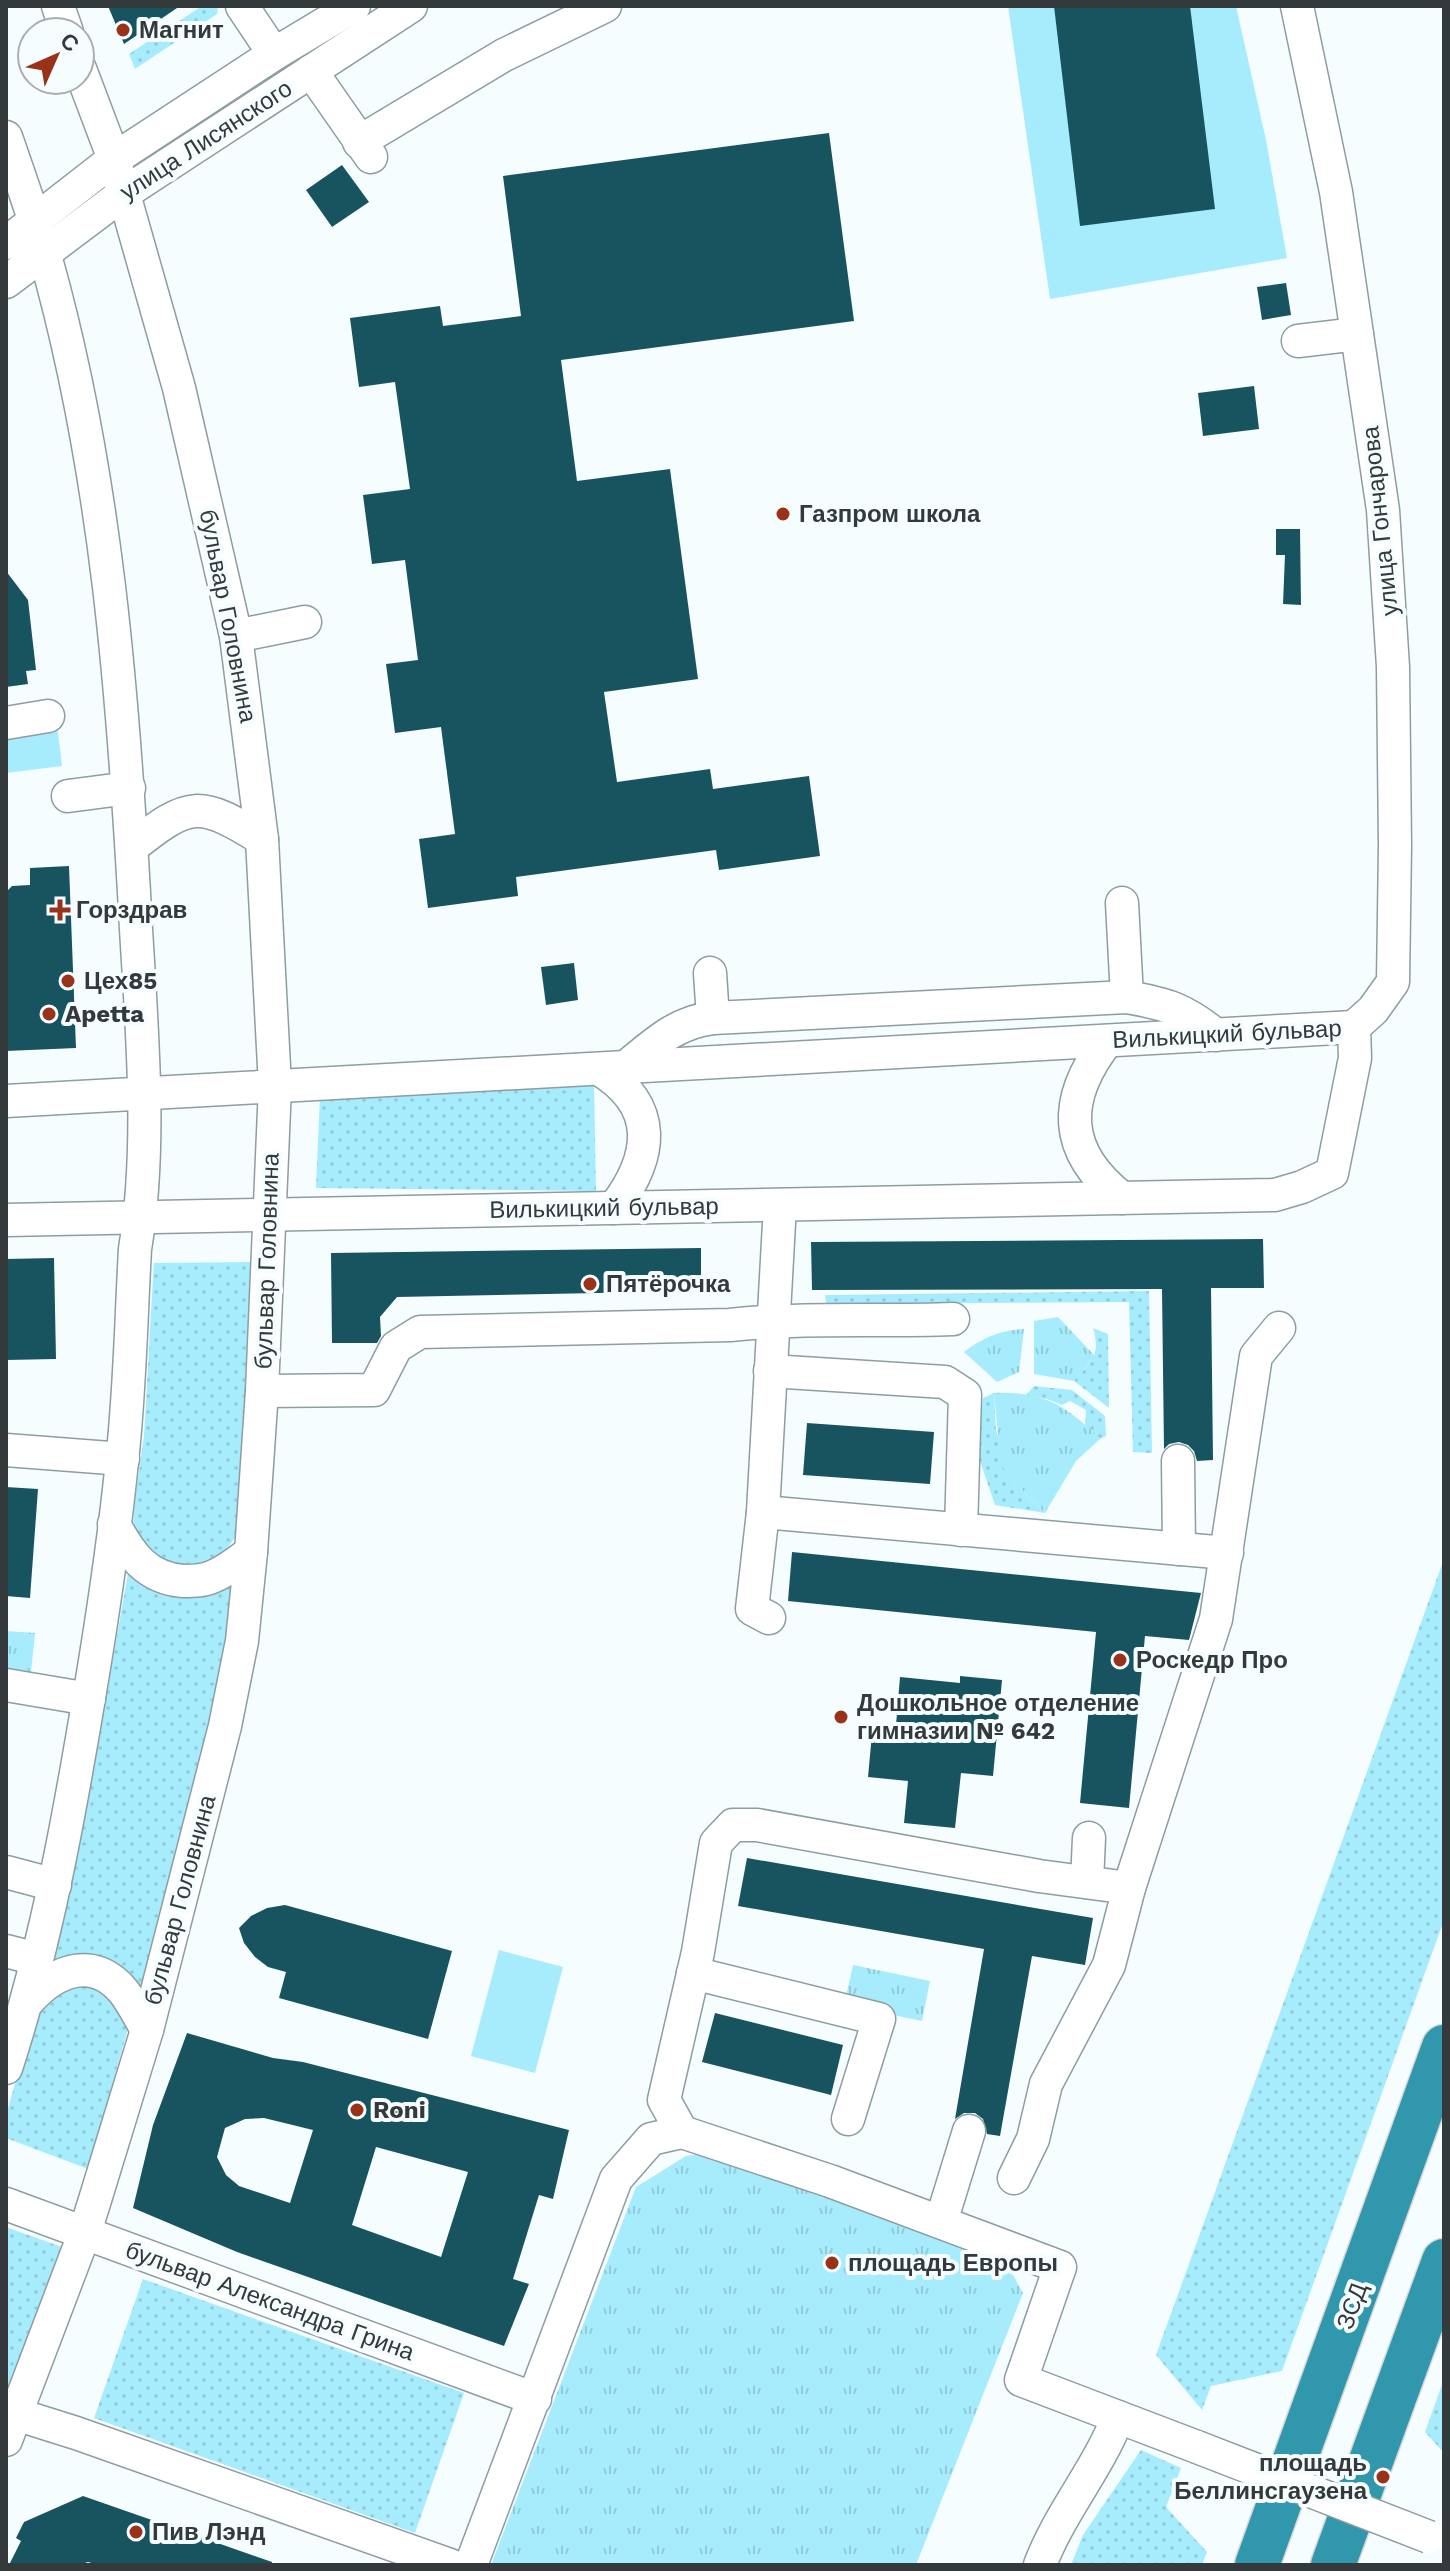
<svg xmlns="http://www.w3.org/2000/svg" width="1450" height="2571" font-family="'Work Sans',sans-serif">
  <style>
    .grass { fill: url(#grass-dots) }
    .park { fill: url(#park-tufts) }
    .garden { fill: #a6ecfd }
    .building { fill: #185460; fill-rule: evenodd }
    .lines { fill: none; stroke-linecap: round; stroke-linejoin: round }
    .minor-casing { stroke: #8e9da1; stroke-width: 35 }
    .highway-casing { stroke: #d6d8d8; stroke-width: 47 }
    .minor { stroke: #fff; stroke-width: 32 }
    .highway { stroke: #3097ac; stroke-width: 44 }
    .minor-bridge-casing { stroke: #8e9da1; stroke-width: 35; stroke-linecap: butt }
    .minor-bridge { stroke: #fff; stroke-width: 32 }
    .poi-dot { fill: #9a3219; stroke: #f6fdff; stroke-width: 3 }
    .labels { text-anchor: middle; stroke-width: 8; stroke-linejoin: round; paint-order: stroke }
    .poi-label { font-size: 24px; font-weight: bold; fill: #343a3c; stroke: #f6fdff; text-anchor: start }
    .street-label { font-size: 24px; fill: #343a3c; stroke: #f6fdff }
  </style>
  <defs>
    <pattern id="grass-dots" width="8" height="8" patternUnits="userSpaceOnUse" patternTransform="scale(2)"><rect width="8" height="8" fill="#a6ecfd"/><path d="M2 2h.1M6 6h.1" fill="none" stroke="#90cbda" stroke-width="1.8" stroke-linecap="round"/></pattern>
    <pattern id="park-tufts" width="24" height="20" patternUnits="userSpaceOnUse" patternTransform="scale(2)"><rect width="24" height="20" fill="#a6ecfd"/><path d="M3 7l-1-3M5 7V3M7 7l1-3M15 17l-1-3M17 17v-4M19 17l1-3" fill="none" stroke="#90cbda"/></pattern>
  </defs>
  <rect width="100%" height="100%" fill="#f6fdff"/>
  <g class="grass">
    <polygon points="202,6 218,6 217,14 135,69 129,54"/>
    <polygon points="594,1085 596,1191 316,1188 320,1097"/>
    <path d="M254,1262L240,1528C234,1540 228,1549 218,1557C191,1575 145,1565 134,1532C131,1521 142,1452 144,1435C148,1377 150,1320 154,1263Z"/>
    <polygon points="1149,1291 1152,1453 1133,1452 1129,1302 826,1304 825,1295"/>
    <path d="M1093,1328L1108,1334L1109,1408L1074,1381C1092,1360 1101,1356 1093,1328Z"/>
    <polygon points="1034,1386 1072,1390 1105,1416 1106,1436 1100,1439 1085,1425 1086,1410 1070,1401 1062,1405 1047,1399 1026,1395"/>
    <polygon points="994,1393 996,1430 1013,1481 1045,1513 995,1505 977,1452 983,1398"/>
    <polygon points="1444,1559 1444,1920 1282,2371 1211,2386 1202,2410 1156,2355"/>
    <path d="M129,1568L237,1574L222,1673L187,1825L141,1991C112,1949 95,1954 50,1965L83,1826Z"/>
    <polygon points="62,1983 108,1988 128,2029 88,2169 6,2138 6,2115 38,2004"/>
    <polygon points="6,2227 62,2247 10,2392 6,2391"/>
    <polygon points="143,2279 464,2393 415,2533 94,2418"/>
    <polygon points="1444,2379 1444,2453 1425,2432"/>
    <polygon points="1141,2450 1181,2468 1166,2507 1207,2552 1202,2565 1071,2565 1083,2535"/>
  </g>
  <g class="park">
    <polygon points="1058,1317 1095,1356 1074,1381 1034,1374 1034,1321"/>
    <path d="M1024,1329L1019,1372L997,1382L964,1352C984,1337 999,1331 1024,1329Z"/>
    <path d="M994,1393C1043,1391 1067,1406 1100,1439L1076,1461L1045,1513L1013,1481L1001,1465Z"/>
    <polygon points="6,1631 35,1633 31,1672 6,1669"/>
    <polygon points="853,1965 930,1981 922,2021 844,2005"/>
    <polygon points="719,2151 1006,2262 1023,2293 916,2565 491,2565 636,2187 686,2156"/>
  </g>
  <g class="garden">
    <polygon points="1008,6 1236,6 1266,140 1287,258 1050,299"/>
    <polygon points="57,725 62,766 6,773 6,731"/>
    <polygon points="499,1950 563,1967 535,2073 471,2056"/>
  </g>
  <g class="building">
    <polygon points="108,6 180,6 124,44"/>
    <polygon points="1054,6 1190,6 1215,209 1080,226"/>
    <polygon points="829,133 854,321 561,360 577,481 670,469 698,679 604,692 617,782 710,769 713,789 809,776 820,856 719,870 716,850 516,877 518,896 428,908 419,839 455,834 441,727 395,733 386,664 418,660 405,560 372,564 363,495 410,489 395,382 359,387 350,318 440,306 443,326 521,316 503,176"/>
    <polygon points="342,165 369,202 332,227 306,190"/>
    <polygon points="1286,283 1291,315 1262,320 1257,287"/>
    <polygon points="1254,386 1259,429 1203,436 1198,393"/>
    <polygon points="1276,529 1300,529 1301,605 1283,604 1285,555 1276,555"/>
    <polygon points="6,571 28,600 36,670 26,671 28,684 6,687"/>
    <polygon points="69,866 76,1048 6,1051 6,892 12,886 30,885 30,868"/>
    <polygon points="574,963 578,1000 546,1005 541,967"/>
    <polygon points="1263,1239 1264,1288 1211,1288 1213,1460 1197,1461 1194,1451 1188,1445 1179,1442 1169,1444 1164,1449 1162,1289 812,1290 811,1242"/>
    <polygon points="701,1248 701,1291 397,1297 380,1317 381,1336 377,1343 332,1343 331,1253"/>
    <polygon points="54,1258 56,1359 6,1360 6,1259"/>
    <polygon points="807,1423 934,1432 930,1484 803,1475"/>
    <polygon points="6,1487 38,1489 30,1598 6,1596"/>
    <polygon points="792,1552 1201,1593 1189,1640 1145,1636 1129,1808 1080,1803 1096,1632 788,1601"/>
    <polygon points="960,1676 1002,1680 993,1776 961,1773 955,1828 904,1823 908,1781 868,1777 873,1723 896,1725 900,1677 960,1683"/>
    <polygon points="747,1858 1093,1918 1085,1965 1032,1956 1000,2136 987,2134 983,2119 975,2113 964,2113 955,2119 984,1949 738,1906"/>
    <polygon points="285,1905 452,1951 428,2039 279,1998 286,1972 268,1967 255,1957 244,1943 239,1928 251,1916 267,1908"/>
    <polygon points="715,2013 843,2045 831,2095 702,2062"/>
    <path d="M187,2033L273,2058L303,2062L569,2130L553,2199L539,2195L513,2279L529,2284L504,2346L237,2252L133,2208L153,2125ZM264,2118L313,2130L290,2203L239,2186L226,2175L217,2157L225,2128L245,2119ZM376,2147L468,2172L441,2257L352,2225Z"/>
    <polygon points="83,2496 272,2562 272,2565 98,2565 88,2562 79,2565 9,2565 21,2541 16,2538 24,2522"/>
  </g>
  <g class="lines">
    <g class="minor-casing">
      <g id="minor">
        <polyline points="58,6 67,32"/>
        <polyline points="242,6 274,54"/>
        <polyline points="1297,6 1336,192 1357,334 1383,510 1393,667 1395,846 1393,982 1373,1010 1354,1027"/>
        <polyline points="311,71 371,157"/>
        <path d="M6,137C19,175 33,213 44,252C107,472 124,702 136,929C142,1031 152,1148 135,1249C131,1320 130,1391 122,1461C112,1563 95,1666 77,1767C59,1869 38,1970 6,2068"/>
        <polyline points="359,142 504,55 605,6"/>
        <polyline points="6,243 114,159 274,54 354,6"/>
        <polyline points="6,282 123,194 411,6"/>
        <polyline points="1298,341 1357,334"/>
        <polyline points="236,636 305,622"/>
        <polyline points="6,723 48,716"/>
        <polyline points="68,796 129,788"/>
        <path d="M132,847C190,801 199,800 262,839"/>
        <polyline points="1122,903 1127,997"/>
        <polyline points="710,973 713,1018"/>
        <path d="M1107,1041C1062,1099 1062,1151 1122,1198"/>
        <path d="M626,1067C654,1044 676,1022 713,1018L1127,997C1167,1004 1184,1009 1216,1035"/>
        <path d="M599,1069C660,1106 653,1157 614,1208"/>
        <polyline points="6,1101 1354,1027"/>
        <polyline points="6,1220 1275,1195 1302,1187 1332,1173 1355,1058 1354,1027"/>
        <polyline points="770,1371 945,1382 965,1395 961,1530"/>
        <path d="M262,1391L374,1390L396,1347L420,1332L730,1325C802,1317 879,1322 953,1319"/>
        <polyline points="6,1450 123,1459"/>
        <polyline points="1178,1461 1179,1549"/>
        <polyline points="763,1512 1227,1553"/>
        <path d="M114,1524C130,1554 146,1578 183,1581C193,1581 205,1581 214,1576C227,1571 240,1560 251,1552"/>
        <polyline points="769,1618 752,1609 763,1512 780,1205"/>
        <polyline points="6,1685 89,1699"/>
        <polyline points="6,1872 55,1885"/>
        <polyline points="1087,1882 1089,1838"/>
        <polyline points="6,1951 37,1959"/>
        <polyline points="693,1973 879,2019 848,2119"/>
        <path d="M29,2000C56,1970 94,1955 124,1992C133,2004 140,2018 147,2030"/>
        <polyline points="682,2132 664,2100 698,1952 716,1843 733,1825 757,1825 1039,1876 1129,1888"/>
        <polyline points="1014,2178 1033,2139 1046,2084 1109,1965 1129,1888 1216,1619 1256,1356 1279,1328"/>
        <polyline points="6,2204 535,2399"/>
        <polyline points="941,2222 969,2131"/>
        <polyline points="6,2411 76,2433 450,2565"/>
        <polyline points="6,2440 85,2232 98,2190 147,2030 225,1726 242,1641 251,1552 262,1391 275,1086 262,839 236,636 179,388 114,159 80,69"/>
        <polyline points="471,2565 616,2179 651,2139 682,2132 830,2181 1060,2267 1021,2380 1197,2447"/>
        <path d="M1040,2565C1060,2512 1098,2469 1118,2417"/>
      </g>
    </g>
    <g class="highway-casing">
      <g id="highway">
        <polyline points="1257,2565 1444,2047"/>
        <polyline points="1333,2565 1444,2261"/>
      </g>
    </g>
    <use href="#minor" class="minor"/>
    <use href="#highway" class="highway"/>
    <g class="minor-bridge-casing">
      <polyline id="minor-bridge" points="1197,2447 1429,2537"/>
    </g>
    <use href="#minor-bridge" class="minor-bridge"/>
  </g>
  <g class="poi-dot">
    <circle cx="123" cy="30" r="8"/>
    <circle cx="783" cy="514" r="8"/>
    <path d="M56 898h8v8h8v8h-8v8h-8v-8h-8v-8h8z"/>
    <circle cx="68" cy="981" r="8"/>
    <circle cx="49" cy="1014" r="8"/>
    <circle cx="590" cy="1284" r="8"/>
    <circle cx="1120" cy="1660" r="8"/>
    <circle cx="841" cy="1717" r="8"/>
    <circle cx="357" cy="2110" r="8"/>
    <circle cx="832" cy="2263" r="8"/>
    <circle cx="1383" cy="2477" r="8"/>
    <circle cx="136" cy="2532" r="8"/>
  </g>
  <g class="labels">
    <g class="poi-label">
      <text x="139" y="38">Магнит</text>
      <text x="799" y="522">Газпром школа</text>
      <text x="76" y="918">Горздрав</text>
      <text x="84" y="989">Цех85</text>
      <text x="65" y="1022">Apetta</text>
      <text x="606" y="1292">Пятёрочка</text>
      <text x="1136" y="1668">Роскедр Про</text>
      <text x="857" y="1711">Дошкольное отделение<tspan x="857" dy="28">гимназии № 642</tspan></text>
      <text x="373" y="2118">Roni</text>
      <text x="848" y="2271">площадь Европы</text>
      <text x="1367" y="2471" text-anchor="end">площадь<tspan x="1367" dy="28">Беллинсгаузена</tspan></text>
      <text x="152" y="2540">Пив Лэнд</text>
    </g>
    <g class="street-label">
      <text transform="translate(206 140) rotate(-33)" y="8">улица Лисянского</text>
      <text transform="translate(1380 521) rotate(-96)" y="8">улица Гончарова</text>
      <text transform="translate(228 616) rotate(79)" y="8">бульвар Головнина</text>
      <text transform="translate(1227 1034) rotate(-3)" y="8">Вилькицкий бульвар</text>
      <text transform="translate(604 1208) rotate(-1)" y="8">Вилькицкий бульвар</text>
      <text transform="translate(267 1261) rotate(-88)" y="8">бульвар Головнина</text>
      <text transform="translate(180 1900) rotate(-75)" y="8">бульвар Головнина</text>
      <text transform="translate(270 2301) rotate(20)" y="8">бульвар Александра Грина</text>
      <text transform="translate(1352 2306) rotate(-70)" y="8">ЗСД</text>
    </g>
  </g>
  <rect width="1450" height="2571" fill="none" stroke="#343a3c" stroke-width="16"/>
  <g transform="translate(56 56) rotate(45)"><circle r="38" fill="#f6fdff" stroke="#a8afb1" stroke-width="2"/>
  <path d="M0-6L14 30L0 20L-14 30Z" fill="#9a3219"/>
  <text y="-12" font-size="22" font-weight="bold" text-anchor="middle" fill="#343a3c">С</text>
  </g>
</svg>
